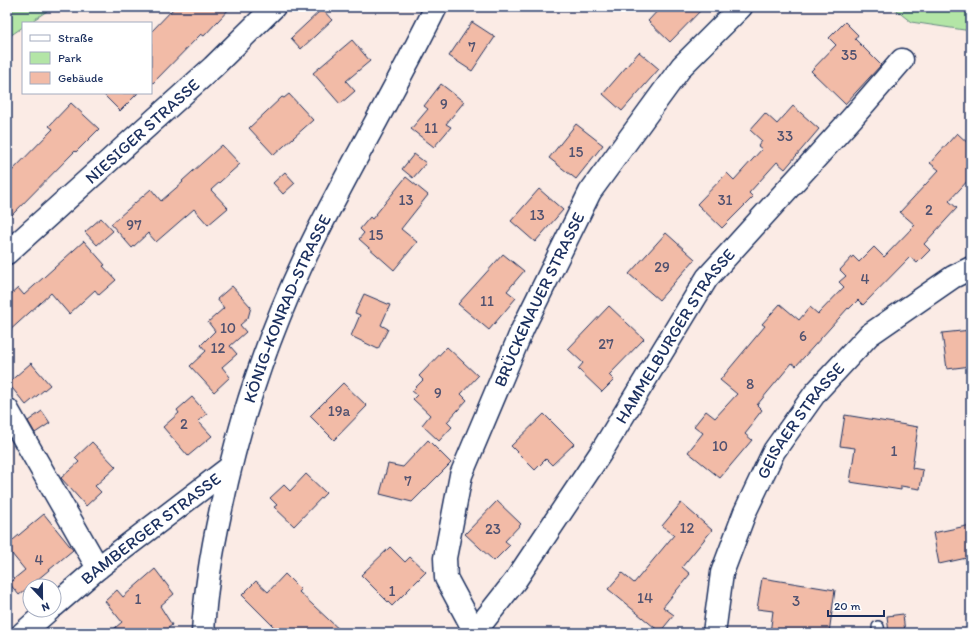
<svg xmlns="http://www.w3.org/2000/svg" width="978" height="640" font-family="Itim,sans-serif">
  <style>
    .green { fill: #b3e5a6; stroke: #678a82 }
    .building { fill: #f2bba7; stroke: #1b2f5e }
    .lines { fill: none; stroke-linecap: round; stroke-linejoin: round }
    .service-casing { stroke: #1b2f5e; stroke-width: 14 }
    .minor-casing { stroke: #1b2f5e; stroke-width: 25 }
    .secondary-casing { stroke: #1b2f5e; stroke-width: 25 }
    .service { stroke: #fff; stroke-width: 11 }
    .minor { stroke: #fff; stroke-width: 22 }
    .secondary { stroke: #fff; stroke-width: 22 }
    .labels { text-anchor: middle; stroke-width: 3.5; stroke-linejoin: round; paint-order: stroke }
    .number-label { font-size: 15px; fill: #515270 }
    .street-label { font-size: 17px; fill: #1b2f5e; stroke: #fff }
  </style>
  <rect width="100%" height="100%" fill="#fbebe5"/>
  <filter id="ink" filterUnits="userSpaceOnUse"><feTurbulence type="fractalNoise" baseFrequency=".025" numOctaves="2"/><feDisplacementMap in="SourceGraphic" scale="8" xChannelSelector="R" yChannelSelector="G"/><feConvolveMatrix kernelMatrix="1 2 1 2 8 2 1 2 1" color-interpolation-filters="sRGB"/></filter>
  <g filter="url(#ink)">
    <g class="green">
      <polygon points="7,7 53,7 29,23 23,23 23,27 7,38"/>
      <polygon points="892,7 971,7 971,31 911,22"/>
    </g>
    <g class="building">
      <polygon points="175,7 231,7 204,36 201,34 151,85 151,32"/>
      <polygon points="661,7 704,7 670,42 648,21"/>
      <polygon points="322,9 332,20 301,49 291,38"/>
      <polygon points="472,22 495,37 472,71 449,56"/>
      <polygon points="845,22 858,35 855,39 881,65 845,104 811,71 836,45 829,38"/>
      <polygon points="352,40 370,61 346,81 355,91 340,104 313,73"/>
      <polygon points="639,52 659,69 622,111 603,94"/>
      <polygon points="441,84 464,102 446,124 451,127 434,147 411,129 428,109 424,106"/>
      <polygon points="102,93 138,93 120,111"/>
      <polygon points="289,94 313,120 274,155 249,128 282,97 284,98"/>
      <polygon points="71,103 99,129 76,152 75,151 7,220 7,176 53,129 49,126"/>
      <polygon points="793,106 819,129 785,169 777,162 749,193 753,197 722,228 697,204 727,173 734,180 762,149 758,146 762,141 750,130 765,113 777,124"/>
      <polygon points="576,124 603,145 576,179 549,158"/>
      <polygon points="957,133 971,146 971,177 949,201 957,208 924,244 930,250 917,263 910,257 863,305 858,300 849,309 848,308 796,366 792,363 757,405 762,410 752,423 753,424 745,434 752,440 720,478 688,452 703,433 694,426 706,411 715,418 737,394 720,380 765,326 762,324 780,304 799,320 810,307 818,314 844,287 839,282 846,276 840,270 853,256 859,262 874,247 884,257 915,225 900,212 939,170 930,163"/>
      <polygon points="222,145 240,164 211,190 228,208 208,225 194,209 156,242 148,233 132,248 111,224 151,189 161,201 183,182 182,181"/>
      <polygon points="414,154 426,163 413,178 402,169"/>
      <polygon points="285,172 295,183 283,194 273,183"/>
      <polygon points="406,177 428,195 401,229 417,242 394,270 359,239 364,233 360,229 370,217 372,219"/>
      <polygon points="539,189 563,210 535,242 511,221"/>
      <polygon points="101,218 113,231 97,245 85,232"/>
      <polygon points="666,233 695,259 659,300 629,274"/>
      <polygon points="84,241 105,265 103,266 116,280 99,295 95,290 69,314 51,293 7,333 7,298 18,288 24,295"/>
      <polygon points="503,254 524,271 507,291 516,298 489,330 458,304"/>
      <polygon points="232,286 251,307 248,318 240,325 246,332 230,346 237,354 222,367 230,377 214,392 190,366 206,351 201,345 215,331 208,322 224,308 217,299"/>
      <polygon points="364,294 390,305 381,325 388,329 378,349 351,336 360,315 355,313"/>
      <polygon points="609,306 644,339 609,375 614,380 602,392 578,369 583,363 568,349"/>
      <polygon points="971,330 971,366 947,369 942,333"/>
      <polygon points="447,347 478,376 461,394 467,400 447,422 452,427 439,441 422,425 430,415 413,399 417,395 412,391 423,380 419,376"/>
      <polygon points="31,363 50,385 26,405 8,383"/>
      <polygon points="343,383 367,406 334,440 310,416"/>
      <polygon points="192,397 207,414 198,421 212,436 188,456 163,427 179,413 177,410"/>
      <polygon points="42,411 50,423 35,433 28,421"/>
      <polygon points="544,414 574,444 552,465 546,459 535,470 511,446"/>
      <polygon points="845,415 918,427 912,468 923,470 920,489 901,486 901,490 850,482 855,448 840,446"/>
      <polygon points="428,440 451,463 412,502 380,494 388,464 403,467"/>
      <polygon points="92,442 116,467 95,486 101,492 86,506 61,478 79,462 75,458"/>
      <polygon points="306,474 326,493 294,526 274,507 277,505 270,498 284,485 290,491"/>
      <polygon points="497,501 521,524 505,541 510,545 494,561 465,534"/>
      <polygon points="681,503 712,530 682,567 690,574 663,607 674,615 660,632 608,589 622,573 634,583 674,535 662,526"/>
      <polygon points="44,514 73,550 19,595 9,583 25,570 7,548 7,545"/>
      <polygon points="971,525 971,557 939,564 933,533"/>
      <polygon points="390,547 405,562 410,557 426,572 392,606 361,575"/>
      <polygon points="155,569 174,594 160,606 172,625 162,633 109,633 122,622 105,601 117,590 123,597"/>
      <polygon points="285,574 301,590 299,592 343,633 280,633 242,595 256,581 268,592"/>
      <polygon points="762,578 835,590 829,633 770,633 773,611 757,609"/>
      <polygon points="903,614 905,633 889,633 887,616"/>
    </g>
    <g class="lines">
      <g class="service-casing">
        <polyline id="service" points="878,627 879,633"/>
      </g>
      <g class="minor-casing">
        <g id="minor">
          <polyline points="7,409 98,568"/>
          <path id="s1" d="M54,606L98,568L229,468"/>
          <path id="s2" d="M475,632L446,578L445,558L461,475L523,328L590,192L682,66L741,7"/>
          <polyline points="23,633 49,610"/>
          <path id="s3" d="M203,633C205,591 212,550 221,509C241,411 274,318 319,229C357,154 399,82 436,7"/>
          <path id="s4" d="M474,633L515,581L600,454L707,278L852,118L902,60"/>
          <path id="s5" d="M714,633L722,573L745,512L774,451L816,392L869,335L953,277L971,268"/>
        </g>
      </g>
      <g class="secondary-casing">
        <g id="secondary">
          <path id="s6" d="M7,253L213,67L274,7"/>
        </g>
      </g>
      <use href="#service" class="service"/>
      <use href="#minor" class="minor"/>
      <use href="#secondary" class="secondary"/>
    </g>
  </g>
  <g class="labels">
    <g class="number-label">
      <text x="472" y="52">7</text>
      <text x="849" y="60">35</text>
      <text x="444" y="109">9</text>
      <text x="431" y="133">11</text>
      <text x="785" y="141">33</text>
      <text x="576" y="157">15</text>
      <text x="406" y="205">13</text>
      <text x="725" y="205">31</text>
      <text x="929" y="215">2</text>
      <text x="537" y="220">13</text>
      <text x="134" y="230">97</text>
      <text x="376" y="240">15</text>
      <text x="662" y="272">29</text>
      <text x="865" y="284">4</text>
      <text x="487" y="306">11</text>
      <text x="228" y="333">10</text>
      <text x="803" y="341">6</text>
      <text x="606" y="349">27</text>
      <text x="218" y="353">12</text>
      <text x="750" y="389">8</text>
      <text x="438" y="398">9</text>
      <text x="339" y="416">19a</text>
      <text x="184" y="429">2</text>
      <text x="720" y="451">10</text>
      <text x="894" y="456">1</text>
      <text x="408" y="486">7</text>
      <text x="687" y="533">12</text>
      <text x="493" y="534">23</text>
      <text x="39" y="565">4</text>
      <text x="392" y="596">1</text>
      <text x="645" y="603">14</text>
      <text x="138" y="604">1</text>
      <text x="796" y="606">3</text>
    </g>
    <g class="street-label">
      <text dy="6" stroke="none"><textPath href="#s6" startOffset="182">NIESIGER STRASSE</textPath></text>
      <text dy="6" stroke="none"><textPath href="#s2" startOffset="358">BRÜCKENAUER STRASSE</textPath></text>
      <text dy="6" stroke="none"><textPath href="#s3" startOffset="337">KÖNIG-KONRAD-STRASSE</textPath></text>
      <text dy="6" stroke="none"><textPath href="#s4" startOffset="359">HAMMELBURGER STRASSE</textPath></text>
      <text dy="6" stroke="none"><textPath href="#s5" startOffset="233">GEISAER STRASSE</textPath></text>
      <text dy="6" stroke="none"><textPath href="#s1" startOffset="124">BAMBERGER STRASSE</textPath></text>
    </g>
  </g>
  <rect width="978" height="640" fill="none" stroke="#fff" stroke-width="24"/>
  <rect x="12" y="12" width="954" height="616" fill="none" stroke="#1b2f5e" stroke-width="1.5" filter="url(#ink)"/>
  <rect x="22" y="22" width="130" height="72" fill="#ffffff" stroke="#a4acbf"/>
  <rect x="30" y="35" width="20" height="6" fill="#ffffff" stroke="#a4acbf"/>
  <text x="58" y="42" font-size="12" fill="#1b2f5e">Straße</text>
  <rect x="30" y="52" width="20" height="12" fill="#b3e5a6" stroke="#a4acbf"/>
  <text x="58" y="62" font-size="12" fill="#1b2f5e">Park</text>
  <rect x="30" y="72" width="20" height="12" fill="#f2bba7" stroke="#a4acbf"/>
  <text x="58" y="82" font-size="12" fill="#1b2f5e">Gebäude</text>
  <g transform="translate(42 598) rotate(158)"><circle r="19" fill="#ffffff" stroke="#a4acbf"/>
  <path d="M0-3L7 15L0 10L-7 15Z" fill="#1b2f5e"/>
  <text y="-6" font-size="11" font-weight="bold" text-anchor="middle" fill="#1b2f5e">N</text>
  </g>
  <path d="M828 610v6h56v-6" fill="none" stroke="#1b2f5e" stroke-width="2"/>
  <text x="834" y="610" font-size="12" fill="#1b2f5e" stroke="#ffffff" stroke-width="3" paint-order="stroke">20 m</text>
</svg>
